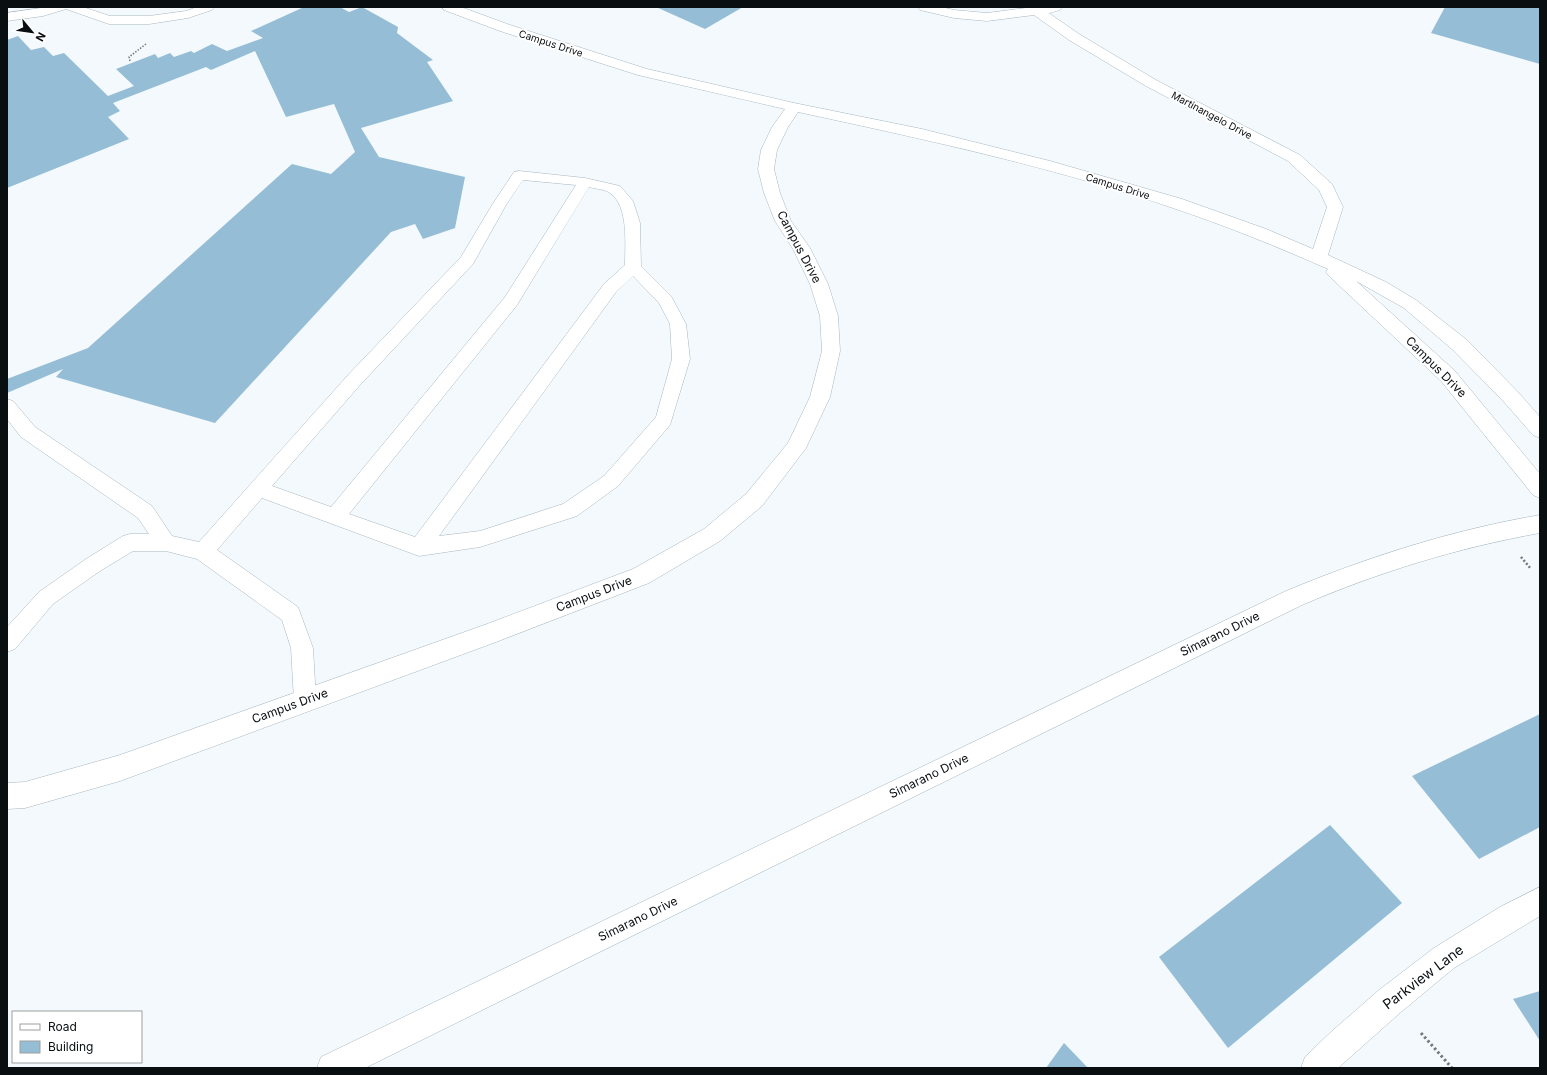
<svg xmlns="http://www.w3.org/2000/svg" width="1547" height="1075" font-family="Inter,sans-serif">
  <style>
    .building { fill: #95bed6 }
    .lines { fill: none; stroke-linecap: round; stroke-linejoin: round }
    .service-casing { stroke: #a8b7c0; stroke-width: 1 }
    .minor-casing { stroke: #a8b7c0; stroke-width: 1 }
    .tertiary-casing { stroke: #a8b7c0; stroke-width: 1 }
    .path-far2 { stroke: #73797c; stroke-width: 1.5; stroke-dasharray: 1.5 1.5; stroke-linecap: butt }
    .path-far1 { stroke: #73797c; stroke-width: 2.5; stroke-dasharray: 2 2; stroke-linecap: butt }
    .path { stroke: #73797c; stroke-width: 3; stroke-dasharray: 2.5 2.5; stroke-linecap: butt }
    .service { fill: #fff; fill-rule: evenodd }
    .minor { fill: #fff; fill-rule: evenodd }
    .tertiary { fill: #fff; fill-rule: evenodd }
    .labels { text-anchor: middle; stroke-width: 4; stroke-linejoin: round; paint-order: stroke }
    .far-street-label { font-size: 10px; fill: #090e11; stroke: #fff }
    .street-label { font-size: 12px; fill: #090e11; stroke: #fff }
    .near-street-label { font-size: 14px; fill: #090e11; stroke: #fff }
  </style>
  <rect width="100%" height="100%" fill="#f3f9fd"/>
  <g class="building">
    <polygon points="304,7 340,7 349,12 362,7 398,27 397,33 433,60 427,62 453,101 361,128 379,157 465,177 455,228 423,239 415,224 391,232 215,423 56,377 63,369 7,393 7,379 88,348 292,164 331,174 355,152 334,104 286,117 255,51 211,70 206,67 113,103 120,111 108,117 129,139 7,188 7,40 18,36 31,50 44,47 53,56 64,53 108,96 134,86 116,69 155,54 158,58 170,53 174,57 191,51 194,53 212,44 227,51 263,38 251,31"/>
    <polygon points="656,7 743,7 705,29"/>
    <polygon points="1445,7 1540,7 1540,64 1431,33"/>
    <polygon points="1540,714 1540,827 1479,859 1412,776"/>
    <polygon points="1330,825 1402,903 1228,1048 1159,957"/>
    <polygon points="1540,991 1540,1041 1513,999"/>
    <polygon points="1064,1043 1088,1068 1046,1068"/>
  </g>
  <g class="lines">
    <g class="service-casing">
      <g id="service">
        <polygon points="48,7 83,7 110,16 149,16 186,11 197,7 214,7 212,10 188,18 149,24 109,24 66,9 43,16 7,21 7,13"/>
        <path d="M1037,7H1062L1060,10C1052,12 1041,16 1033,14L1031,11L1033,8Z"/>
        <path d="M519,171L585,178L620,186L633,201L640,223L641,266L671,296L686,324L690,359L670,425L618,486L577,516L480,547L419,556L262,498L217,550L298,607L313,648L316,700L313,707L305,711L297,707L294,700L291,648L282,620L197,559L166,551H133L100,571L53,604L15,649L7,652V627L39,592L86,559L123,536L130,534H149L138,518L21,437L7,419V399L13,401L35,427L152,506L172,536L199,542L348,375L461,257L492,205L514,172ZM523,180L576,185L505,297L331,507L272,486L360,385L473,264L506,205ZM589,187C595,189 605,189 610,193C629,206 625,245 625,265L604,284L415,537L349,514L517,305ZM633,276L659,303L670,324L672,359L656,417L604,476L563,504L480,531L439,536L616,292Z"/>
      </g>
    </g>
    <g class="minor-casing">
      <g id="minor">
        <path d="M442,7H461L510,25L647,69L794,103L922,129L1050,161L1182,199L1266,229L1313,249L1327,207L1319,190L1288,161L1146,86L1069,40L1034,15L987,21L954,18L920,10L918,7H941L954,10L987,13L1026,8L1025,7H1040L1079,34L1156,80L1300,155L1332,184L1343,207L1328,255L1386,282L1416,300L1467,340L1518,392L1540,417V438L1533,435L1504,402L1453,350L1404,308L1356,281L1455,371L1540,474V498L1533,495L1441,381L1329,276L1326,272L1328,269C1276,246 1224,225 1170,207C1049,166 923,139 798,112L788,127L777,150L774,169L780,193L791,221L810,248L828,284L838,316L840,351L830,397L806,448L762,506L720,541L649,583L496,642L120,781L25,808L7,809V783L25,782L120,755L487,624L633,569L704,529L746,494L788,443L810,397L822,351L820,316L810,284L793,249L775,221L764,193L758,169L761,150L772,127L785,109L638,75L500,31L444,10Z"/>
        <polygon points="1540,887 1540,916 1454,968 1401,1012 1338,1068 1301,1068 1305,1057 1331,1032 1379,990 1434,948 1500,907"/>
      </g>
    </g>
    <g class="tertiary-casing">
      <path id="tertiary" d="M1540,515V533C1457,548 1379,572 1302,605L365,1068H317L321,1057L1286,591C1368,557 1452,530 1540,515Z"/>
    </g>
    <polyline class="path-far2" points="130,61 129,57 146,44"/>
    <polyline class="path-far1" points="1521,557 1531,569"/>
    <polyline class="path" points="1421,1033 1452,1068"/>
    <use href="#service" class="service"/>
    <use href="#minor" class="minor"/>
    <use href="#tertiary" class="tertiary"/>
  </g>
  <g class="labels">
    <g class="far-street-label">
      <text transform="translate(551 43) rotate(18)" y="4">Campus Drive</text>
      <text transform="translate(1212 115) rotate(28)" y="4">Martinangelo Drive</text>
      <text transform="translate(1118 186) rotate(17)" y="4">Campus Drive</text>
    </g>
    <g class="street-label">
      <text transform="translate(799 247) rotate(62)" y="4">Campus Drive</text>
      <text transform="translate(1436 367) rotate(45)" y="4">Campus Drive</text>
      <text transform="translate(594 594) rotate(-21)" y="4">Campus Drive</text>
      <text transform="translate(1220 634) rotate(-26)" y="4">Simarano Drive</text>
      <text transform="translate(290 706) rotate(-20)" y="4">Campus Drive</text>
      <text transform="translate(929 776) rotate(-26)" y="4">Simarano Drive</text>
      <text transform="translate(638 919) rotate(-26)" y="4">Simarano Drive</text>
    </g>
    <g class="near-street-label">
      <text transform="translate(1423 977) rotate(-37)" y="5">Parkview Lane</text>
    </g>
  </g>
  <rect width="1547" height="1075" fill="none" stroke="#090e11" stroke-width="16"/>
  <rect x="12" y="1011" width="130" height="52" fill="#ffffff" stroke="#9d9fa0"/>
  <rect x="20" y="1024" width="20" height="6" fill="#ffffff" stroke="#9d9fa0"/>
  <text x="48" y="1031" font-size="12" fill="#090e11">Road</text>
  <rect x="20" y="1041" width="20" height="12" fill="#95bed6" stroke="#9d9fa0"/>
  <text x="48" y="1051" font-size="12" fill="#090e11">Building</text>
  <g transform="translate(32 32) rotate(119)" stroke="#ffffff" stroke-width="3" paint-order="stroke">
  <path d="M0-3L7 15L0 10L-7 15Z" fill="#090e11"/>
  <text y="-6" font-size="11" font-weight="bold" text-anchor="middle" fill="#090e11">N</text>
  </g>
</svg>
